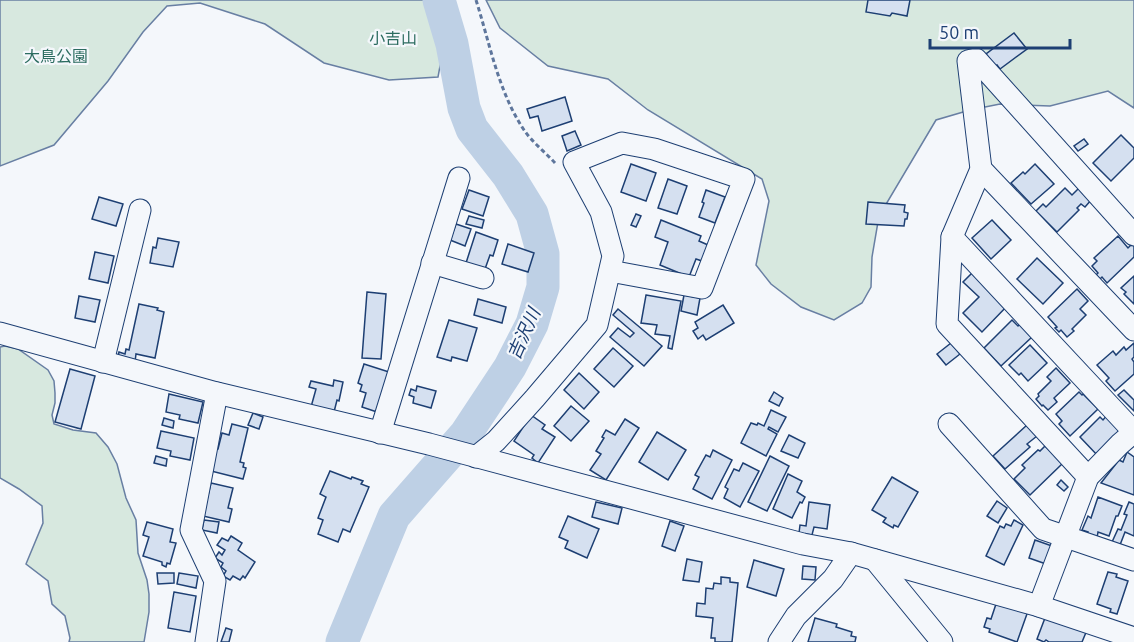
<svg xmlns="http://www.w3.org/2000/svg" width="1134" height="642" font-family="Ubuntu,'Noto Sans JP',sans-serif">
  <style>
    .green { fill: #d7e8df; stroke: #687fa3; stroke-width: 1.5 }
    .lines { fill: none; stroke-linecap: round; stroke-linejoin: round }
    .river { stroke: #bed0e5; stroke-width: 33 }
    .building { fill: #d5e0f0; stroke: #1d3f73; stroke-width: 1.5 }
    .minor-casing { stroke: #1d3f73; stroke-width: 23 }
    .path { stroke: #5e769c; stroke-width: 3; stroke-dasharray: 4.5 3; stroke-linecap: butt }
    .minor { stroke: #f4f7fb; stroke-width: 21 }
    .labels { text-anchor: middle; stroke-width: 4.5; stroke-linejoin: round; paint-order: stroke }
    .park-label { font-size: 16px; fill: #2c6c60; stroke: #f4f7fb }
    .water-label { font-size: 18px; font-style: italic; fill: #1d3f73; stroke: #f4f7fb }
  </style>
  <rect width="100%" height="100%" fill="#f4f7fb"/>
  <g class="green">
    <polygon points="0,0 425,0 434,15 443,50 438,77 389,80 324,63 265,24 200,3 167,6 143,32 108,81 54,145 0,166"/>
    <polygon points="486,0 1134,0 1134,108 1108,91 1050,106 1000,104 970,110 936,120 879,216 872,257 871,287 862,303 834,320 801,307 771,284 756,265 769,201 762,179 648,110 608,79 548,66 500,28"/>
    <polygon points="5,346 18,349 48,370 54,381 55,393 55,403 52,415 54,424 73,430 96,433 108,447 117,464 126,498 136,520 138,553 147,580 149,594 149,612 144,642 69,642 70,638 65,616 52,604 48,581 26,564 43,523 42,506 19,489 0,478 0,347"/>
  </g>
  <g class="lines">
    <polyline class="river" points="342,642 394,516 465,435 510,367 532,324 543,287 543,254 532,214 508,175 472,129 464,108 452,44 439,0"/>
  </g>
  <g class="building">
    <polygon points="868,0 910,0 907,16 892,13 890,16 866,12"/>
    <polygon points="1014,33 1027,49 1000,69 997,65 995,66 986,54"/>
    <polygon points="565,97 572,121 542,131 538,116 530,118 527,109"/>
    <polygon points="575,131 581,145 567,151 562,136"/>
    <polygon points="1121,135 1134,148 1134,158 1111,181 1093,163"/>
    <polygon points="1084,139 1088,144 1078,151 1074,146"/>
    <polygon points="631,164 656,173 646,201 621,192"/>
    <polygon points="1035,164 1054,184 1031,204 1011,183 1023,172 1025,174"/>
    <polygon points="668,179 687,186 677,214 658,208"/>
    <polygon points="1080,187 1092,199 1085,207 1081,204 1077,208 1079,210 1057,232 1036,211 1043,204 1046,207 1065,188 1072,195"/>
    <polygon points="469,190 489,197 483,216 462,209"/>
    <polygon points="706,190 725,197 715,223 699,217 704,203 702,202"/>
    <polygon points="99,197 123,204 116,226 92,219"/>
    <polygon points="868,202 905,205 904,212 908,213 907,219 905,219 904,226 866,224"/>
    <polygon points="636,214 641,216 636,227 631,225"/>
    <polygon points="469,216 484,220 482,228 466,224"/>
    <polygon points="661,220 701,236 699,241 708,245 702,261 696,259 689,277 660,265 668,242 655,237"/>
    <polygon points="992,220 1011,240 991,259 972,238"/>
    <polygon points="456,224 471,229 465,246 450,240"/>
    <polygon points="476,232 498,240 493,256 490,255 485,269 466,263"/>
    <polygon points="1118,236 1128,248 1133,243 1134,245 1134,257 1107,283 1102,277 1100,279 1096,275 1098,273 1092,266 1097,261 1094,258"/>
    <polygon points="158,238 179,242 173,267 150,263 153,247 156,248"/>
    <polygon points="508,244 534,253 528,272 502,264"/>
    <polygon points="95,252 114,256 108,283 89,279"/>
    <polygon points="1037,258 1063,283 1043,304 1017,279"/>
    <polygon points="974,271 1008,305 982,332 963,313 979,297 963,282"/>
    <polygon points="1134,276 1134,304 1124,294 1126,292 1121,288"/>
    <polygon points="1077,289 1088,301 1080,309 1086,315 1072,329 1074,331 1067,337 1061,330 1059,332 1055,328 1057,327 1048,317"/>
    <polygon points="367,292 386,294 381,359 362,358"/>
    <polygon points="646,295 681,301 672,349 668,348 670,336 655,334 657,325 641,323"/>
    <polygon points="684,295 700,298 697,315 681,311"/>
    <polygon points="79,296 100,300 95,322 75,318"/>
    <polygon points="478,299 506,307 502,323 474,315"/>
    <polygon points="139,304 158,308 157,310 164,312 155,358 136,354 135,362 118,356 119,352 125,354 126,349 129,350"/>
    <polygon points="723,305 734,323 706,340 703,335 698,339 693,331 698,328 695,322"/>
    <polygon points="618,309 662,346 644,366 610,337 618,328 630,337 634,333 613,315"/>
    <polygon points="449,320 477,328 467,361 452,357 451,361 437,357"/>
    <polygon points="1012,320 1018,326 1020,324 1032,337 1001,366 984,348"/>
    <polygon points="951,343 960,354 946,365 937,354"/>
    <polygon points="1134,343 1134,357 1132,359 1134,362 1134,374 1115,391 1106,381 1109,378 1097,365 1113,351 1116,355 1124,347 1126,350"/>
    <polygon points="1030,345 1047,363 1028,381 1021,373 1019,375 1009,365"/>
    <polygon points="613,348 633,366 614,387 594,369"/>
    <polygon points="364,364 389,372 377,412 362,407 366,393 360,391 362,385 358,383"/>
    <polygon points="1056,368 1070,383 1054,398 1057,402 1048,410 1043,405 1042,406 1036,399 1039,396 1038,394 1051,381 1047,377"/>
    <polygon points="70,369 95,376 81,429 55,422"/>
    <polygon points="579,373 599,392 584,409 564,390"/>
    <polygon points="334,380 343,382 339,401 337,400 334,412 311,407 316,389 309,387 311,381 333,386"/>
    <polygon points="417,386 436,391 431,408 413,403 414,397 409,395 411,389 416,391"/>
    <polygon points="1124,390 1134,400 1134,411 1118,395"/>
    <polygon points="774,392 783,398 779,406 769,401"/>
    <polygon points="1079,392 1082,395 1083,394 1098,409 1070,436 1059,424 1062,421 1056,414"/>
    <polygon points="169,394 203,402 198,423 179,419 180,415 166,412"/>
    <polygon points="571,406 589,421 571,441 554,426"/>
    <polygon points="771,410 786,417 778,432 769,427 768,429 777,434 766,456 741,443 751,423 757,425 758,423 764,426"/>
    <polygon points="253,413 263,417 259,429 248,425"/>
    <polygon points="1108,414 1124,430 1098,456 1080,437 1100,417 1103,420"/>
    <polygon points="531,415 545,425 542,429 555,437 538,463 532,458 534,455 514,441"/>
    <polygon points="164,418 174,421 173,428 162,425"/>
    <polygon points="625,419 639,428 606,480 590,470 601,454 596,451 604,438 602,437 606,430 615,435"/>
    <polygon points="232,424 248,428 240,462 244,463 243,467 246,468 243,479 211,471 215,449 218,449 222,433 229,435"/>
    <polygon points="1027,425 1037,436 1027,444 1030,447 1005,469 993,456"/>
    <polygon points="161,431 194,438 190,460 170,456 171,451 157,448"/>
    <polygon points="657,432 686,450 668,480 639,462"/>
    <polygon points="789,435 805,443 798,458 781,451"/>
    <polygon points="1045,446 1063,463 1030,495 1014,479 1025,468 1022,465 1038,450 1040,451"/>
    <polygon points="713,450 732,460 712,499 693,489 699,477 695,475 706,455 710,457"/>
    <polygon points="1127,452 1134,457 1134,495 1101,483 1119,460 1123,462"/>
    <polygon points="156,456 167,459 166,466 154,463"/>
    <polygon points="770,456 789,466 767,511 748,502"/>
    <polygon points="743,463 759,471 740,507 724,498 728,489 725,487 734,469 739,471"/>
    <polygon points="330,471 351,479 352,477 363,481 361,484 369,487 350,532 343,529 338,542 318,534 323,520 318,518 326,497 320,494"/>
    <polygon points="788,474 802,481 797,492 805,497 802,503 800,502 792,518 773,509"/>
    <polygon points="892,477 918,492 898,527 894,525 893,528 883,522 886,518 872,510"/>
    <polygon points="1061,480 1068,487 1064,491 1057,485"/>
    <polygon points="211,483 233,488 228,508 232,509 229,522 203,516"/>
    <polygon points="1098,497 1122,506 1118,516 1116,516 1109,536 1098,532 1097,538 1087,534 1088,532 1082,530 1088,516 1091,518"/>
    <polygon points="997,501 1007,508 998,523 987,516"/>
    <polygon points="596,502 622,508 618,524 592,517"/>
    <polygon points="809,502 830,505 827,529 814,527 812,535 799,533 800,525 806,526"/>
    <polygon points="1129,502 1134,504 1134,536 1125,532 1120,545 1112,542 1118,529 1121,530 1127,515 1124,514"/>
    <polygon points="568,516 599,529 587,558 565,548 568,541 559,537"/>
    <polygon points="204,520 219,522 217,533 202,530"/>
    <polygon points="1014,520 1023,525 1004,565 986,556 1000,526 1004,528 1006,524 1011,526"/>
    <polygon points="670,521 684,526 675,551 662,546"/>
    <polygon points="147,522 173,529 170,542 176,543 170,564 167,563 166,567 162,565 162,562 143,556 149,537 143,535"/>
    <polygon points="231,536 242,543 238,550 255,562 245,578 243,576 240,580 233,576 230,580 223,576 226,571 221,567 223,563 215,558 219,552 222,555 225,550 217,545 222,538 228,541"/>
    <polygon points="1035,540 1052,546 1046,564 1029,558"/>
    <polygon points="687,559 702,562 699,582 683,580"/>
    <polygon points="754,560 784,569 776,596 747,587"/>
    <polygon points="803,566 816,567 815,580 802,579"/>
    <polygon points="1108,572 1117,574 1116,577 1128,581 1117,614 1110,612 1111,609 1097,604"/>
    <polygon points="157,573 174,573 174,583 158,584"/>
    <polygon points="179,573 198,576 196,588 177,584"/>
    <polygon points="721,577 730,578 730,582 738,583 732,642 715,642 715,638 711,638 713,618 696,616 697,603 705,604 706,588 713,589 714,583 721,584"/>
    <polygon points="174,592 196,596 190,632 168,628"/>
    <polygon points="997,601 1028,611 1017,642 989,632 990,629 984,627 987,618 991,619"/>
    <polygon points="815,618 837,624 836,627 852,632 851,636 856,637 855,642 808,642"/>
    <polygon points="1045,618 1087,630 1082,642 1049,642 1046,640 1044,642 1037,639"/>
    <polygon points="226,628 232,630 229,642 221,642"/>
  </g>
  <g class="lines">
    <g class="minor-casing">
      <g id="minor">
        <polyline points="981,169 1134,330"/>
        <polyline points="952,237 1134,432"/>
        <polyline points="432,263 483,278"/>
        <polyline points="0,333 217,393 429,444 803,544 851,553 1039,606 1134,638"/>
        <polyline points="103,362 140,210"/>
        <polyline points="949,424 1043,529 1134,560"/>
        <polyline points="380,433 459,178"/>
        <polyline points="476,457 496,441 535,398 597,325 613,256 601,212 574,162 622,143 654,149 744,179 702,288 610,271"/>
        <polyline points="1088,477 947,324 952,237 981,169 968,61 976,59 1134,235"/>
        <polyline points="875,560 942,642"/>
        <polyline points="1039,606 1088,477 1120,444 1134,432"/>
        <polyline points="206,642 215,581 191,530 217,393"/>
        <polyline points="779,642 796,616 833,579 851,553"/>
      </g>
    </g>
    <path class="path" d="M476,0C490,44 498,91 524,130C532,142 545,152 555,163"/>
    <use href="#minor" class="minor"/>
  </g>
  <g class="labels">
    <g class="park-label">
      <text x="393" y="44">小吉山</text>
      <text x="56" y="62">大鳥公園</text>
    </g>
    <g class="water-label">
      <text transform="translate(524 334) rotate(-66)" y="6">吉沢川</text>
    </g>
  </g>
  <path d="M930 39v9h140v-9" fill="none" stroke="#1d3f73" stroke-width="3"/>
  <text x="939" y="39" font-size="18" fill="#1d3f73" stroke="#f4f7fb" stroke-width="4.5" paint-order="stroke">50 m</text>
</svg>
